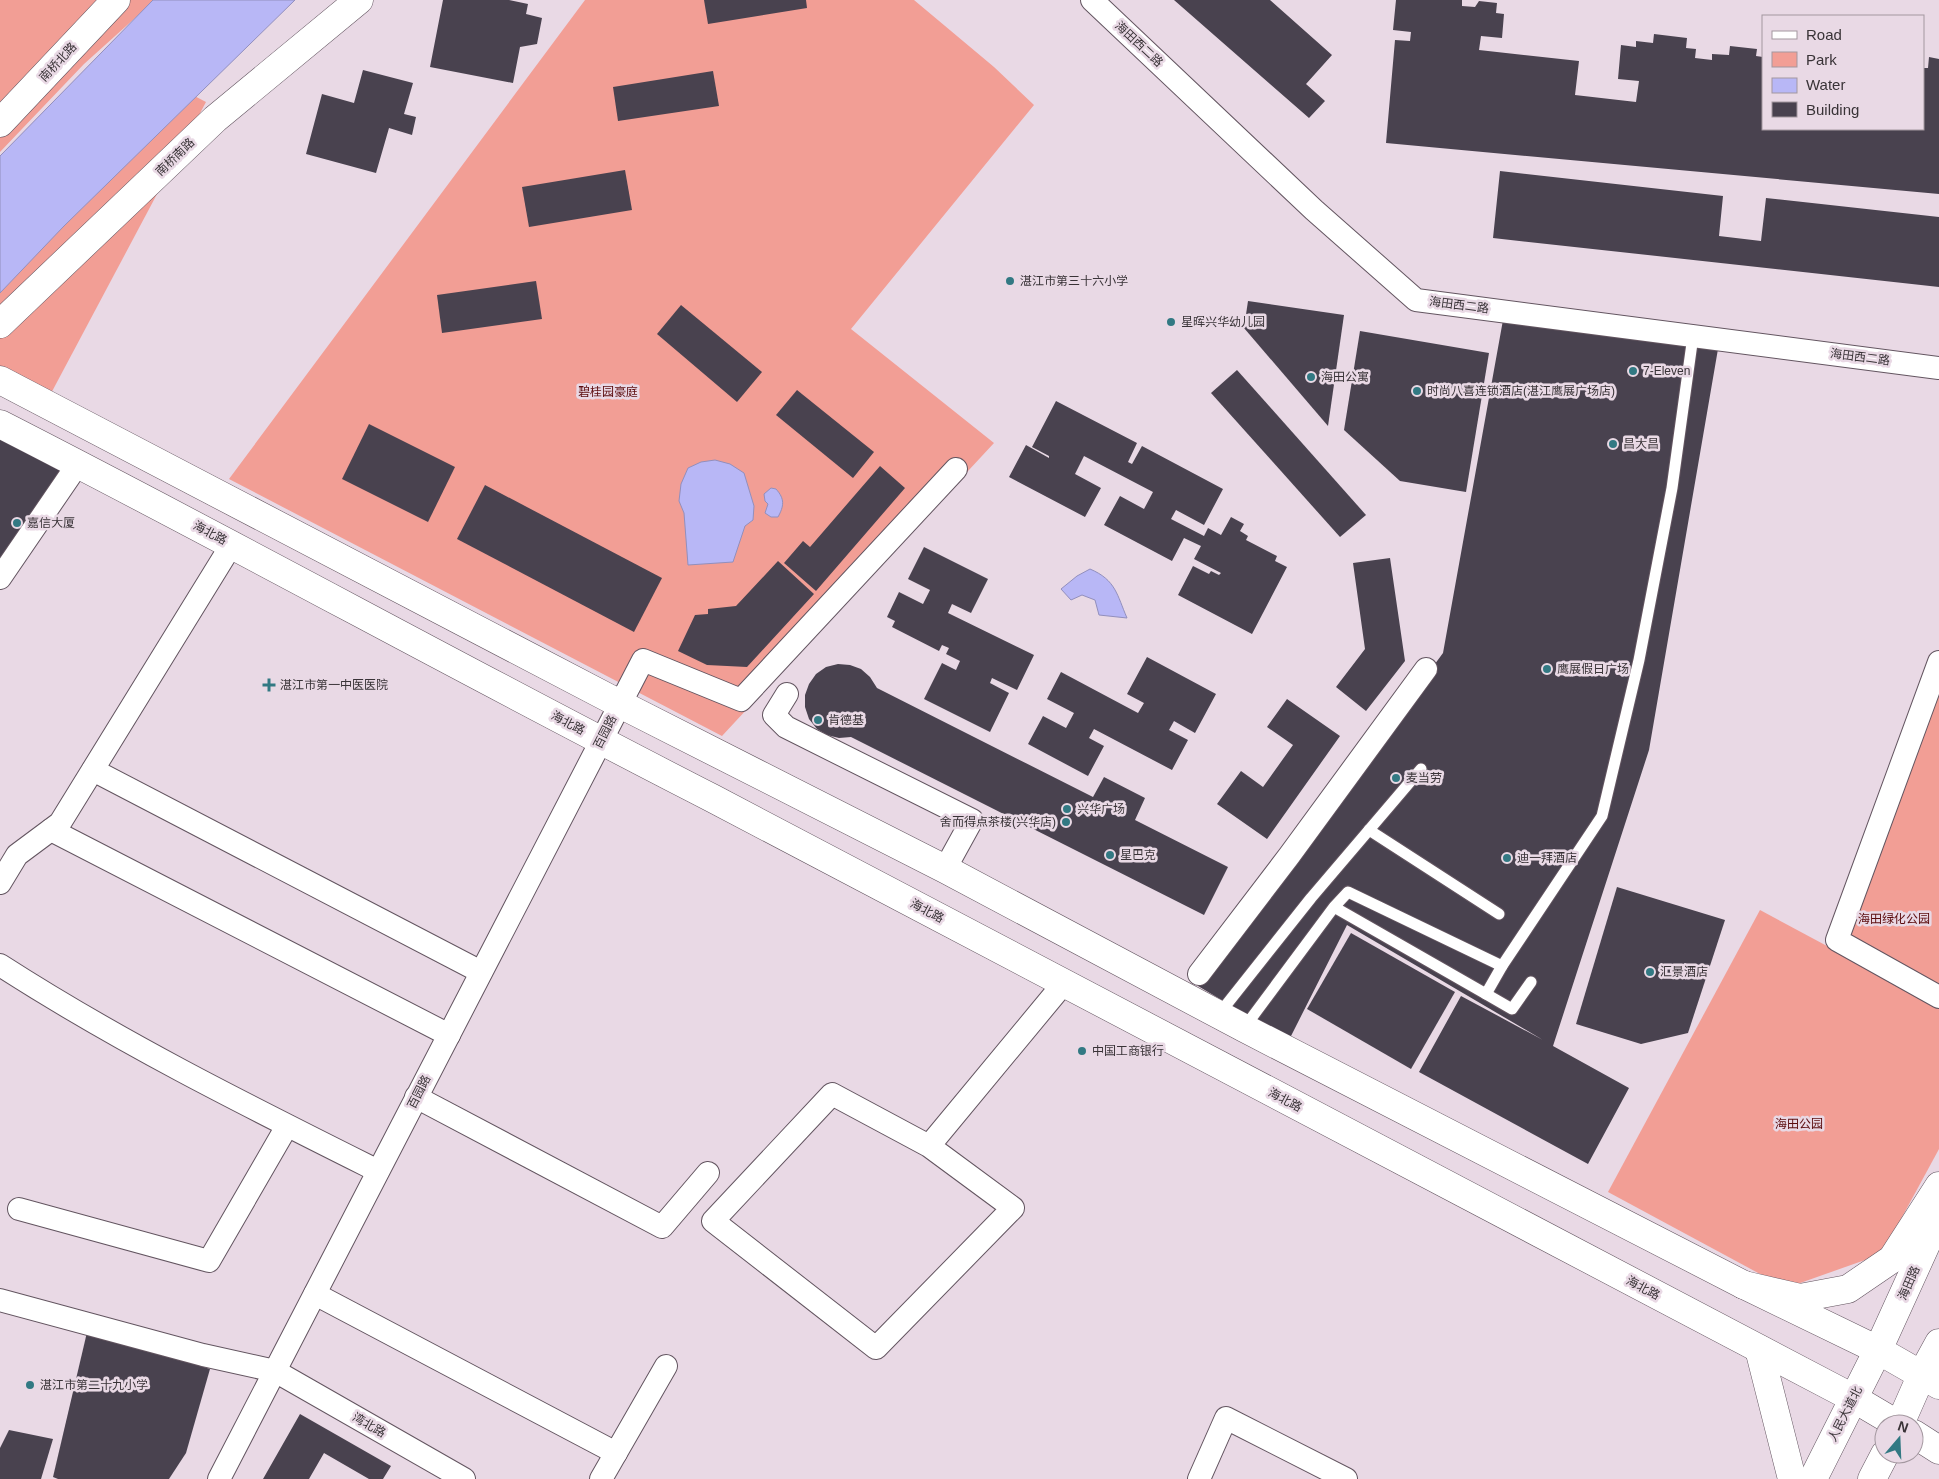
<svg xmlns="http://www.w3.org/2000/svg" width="1939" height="1479" font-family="Helvetica,'Noto Sans SC',sans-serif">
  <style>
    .green { fill: #f29e95 }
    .water { fill: #b8b7f6; stroke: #928fbd }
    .building { fill: #49424f }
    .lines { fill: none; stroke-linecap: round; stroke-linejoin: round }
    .lane-casing { stroke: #635560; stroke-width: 13 }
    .street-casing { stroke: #635560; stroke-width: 24 }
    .secondary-casing { stroke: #635560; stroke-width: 29 }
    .primary-casing { stroke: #635560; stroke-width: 29 }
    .lane { stroke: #fff; stroke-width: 11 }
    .street { stroke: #fff; stroke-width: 22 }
    .secondary { stroke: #fff; stroke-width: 28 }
    .primary { stroke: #fff; stroke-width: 28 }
    .poi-dot { fill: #327983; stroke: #e9d9e5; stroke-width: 2 }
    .labels { text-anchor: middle; stroke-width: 5; stroke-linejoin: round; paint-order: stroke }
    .street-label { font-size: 12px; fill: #393337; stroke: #e9d9e5 }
    .poi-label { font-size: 12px; fill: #393337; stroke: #e9d9e5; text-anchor: start }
    .park-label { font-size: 12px; fill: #5b0b0d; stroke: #e9d9e5 }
  </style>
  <rect width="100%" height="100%" fill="#e9d9e5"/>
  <g class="green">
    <polygon points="0,0 155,0 84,64 0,152"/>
    <polygon points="585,0 914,0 994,67 1034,105 851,329 994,443 722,736 229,479"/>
    <polygon points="181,89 206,102 48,399 0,374 0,262"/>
    <polygon points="1939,674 1939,995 1839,940"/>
    <polygon points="1760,910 1939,1006 1939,1149 1882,1254 1786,1288 1608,1192"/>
  </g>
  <g class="water">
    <polygon points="153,0 295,0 64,226 0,293 0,156"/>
    <polygon points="715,460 730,464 744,473 754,506 753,520 745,526 733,562 688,565 684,513 679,501 681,484 688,468 701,462"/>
    <path d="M771,488L776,489C785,499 784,506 778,517H771L765,513L768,504L765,501L764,494Z"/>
    <path d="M1090,569C1116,580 1117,595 1127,618L1099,615L1095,600L1082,595L1071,600L1061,589L1077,576Z"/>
  </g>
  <g class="building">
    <polygon points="443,0 509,0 528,4 526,14 542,18 537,44 520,47 513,83 430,67"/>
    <polygon points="704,0 806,0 807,8 708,24"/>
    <polygon points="1174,0 1270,0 1332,55 1306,84 1325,101 1309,118"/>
    <polygon points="1396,0 1462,0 1462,6 1475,7 1479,1 1497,3 1496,13 1504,14 1502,38 1481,36 1479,50 1579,61 1575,95 1636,102 1639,81 1618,79 1621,45 1636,47 1636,41 1653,43 1654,34 1687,38 1686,48 1696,49 1695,58 1712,60 1712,54 1729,55 1730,46 1757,49 1756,56 1763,57 1763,129 1923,129 1923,68 1928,68 1929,57 1939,59 1939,194 1386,143 1395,40 1410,41 1411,32 1393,30"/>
    <polygon points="363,70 413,83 404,114 416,117 412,135 389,128 376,173 306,154 322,94 354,103"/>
    <polygon points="713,71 719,106 618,121 613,87"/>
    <polygon points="625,170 632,210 529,227 522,187"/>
    <polygon points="1500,171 1723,196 1719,236 1761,241 1766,198 1939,217 1939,287 1493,238"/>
    <polygon points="536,281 542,319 442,333 437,295"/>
    <polygon points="1248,301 1344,315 1328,426 1244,328"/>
    <polygon points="681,305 762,372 737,402 657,334"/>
    <polygon points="1503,320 1718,349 1649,750 1553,1046 1629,1088 1588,1164 1419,1072 1461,996 1543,1040 1347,925 1289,1040 1198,986 1443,653"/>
    <polygon points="1360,331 1489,353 1466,492 1400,481 1344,430"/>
    <polygon points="1237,370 1366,515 1340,537 1211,393"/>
    <polygon points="797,390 874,452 853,478 776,415"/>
    <polygon points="1056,401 1137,443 1128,462 1132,464 1142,446 1223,489 1204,525 1176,510 1171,519 1204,536 1208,528 1221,535 1231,517 1244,524 1240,531 1248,536 1246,540 1277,556 1275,561 1287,567 1252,634 1178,595 1193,566 1209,574 1211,571 1219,575 1221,573 1194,559 1201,546 1184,538 1172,561 1104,525 1120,496 1144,509 1153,492 1084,456 1075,474 1101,488 1085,517 1009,477 1026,445 1049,458 1049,456 1032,447"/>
    <polygon points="369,424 455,467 428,522 342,479"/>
    <polygon points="0,438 68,475 0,571"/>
    <polygon points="880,466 905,488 816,591 784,563 803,541 810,547"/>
    <polygon points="485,485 662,578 634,632 457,539"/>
    <polygon points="924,547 988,579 971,613 952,604 948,613 1034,655 1017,690 992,678 990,683 1009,693 990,732 924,699 942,663 956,670 960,661 946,654 949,648 942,645 939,651 892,627 895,621 887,617 899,592 923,604 930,590 908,579"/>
    <polygon points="1390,558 1405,661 1366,711 1336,687 1365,649 1353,563"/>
    <polygon points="778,561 814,594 747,667 707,665 678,651 695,615 708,614 708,609 736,606"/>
    <polygon points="1147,657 1216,694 1195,733 1174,721 1169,730 1188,740 1172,770 1094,729 1089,738 1104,746 1088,776 1028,744 1043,716 1066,728 1074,713 1047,699 1061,672 1138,713 1144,703 1127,694"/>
    <polygon points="838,664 850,665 861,669 870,677 877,688 1093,797 1104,777 1145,798 1135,820 1228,867 1204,915 851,737 839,738 827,735 817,729 809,719 805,707 805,695 809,684 816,674 826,667"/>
    <polygon points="1287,699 1340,736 1267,839 1217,804 1241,771 1263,787 1293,745 1267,727"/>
    <polygon points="1617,887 1725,920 1688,1033 1641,1044 1576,1024"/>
    <polygon points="1351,933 1455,992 1411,1069 1307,1009"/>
    <polygon points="88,1328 210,1369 186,1453 169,1479 58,1479 53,1477"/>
    <polygon points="300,1414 391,1466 383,1479 369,1479 324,1453 309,1479 263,1479"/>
    <polygon points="9,1430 53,1439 41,1479 0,1479 0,1448"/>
  </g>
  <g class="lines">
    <g class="lane-casing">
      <g id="lane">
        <polyline points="1369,830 1499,914"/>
        <polyline points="1502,966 1602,816 1639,660 1672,488 1693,336"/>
        <polyline points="1486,994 1512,1009 1531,982"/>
        <polyline points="1219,1014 1311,898 1421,769"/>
        <polyline points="1244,1028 1334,907 1486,994 1502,966 1348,892 1334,907"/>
      </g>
    </g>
    <g class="street-casing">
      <g id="street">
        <polyline points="1092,0 1314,210 1416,300 1939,368"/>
        <polyline points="0,578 78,464"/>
        <polyline points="1939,662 1837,940 1939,997"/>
        <polyline points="787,694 774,715 786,727 972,820 945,869"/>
        <polyline points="93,770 481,972"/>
        <polyline points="51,830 449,1035"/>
        <polyline points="0,883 17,855 60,823 232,544"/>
        <path d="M0,965C121,1043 250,1107 378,1171"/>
        <polyline points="1199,974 1289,856 1426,669"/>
        <polyline points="416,1097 662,1227 708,1173"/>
        <polyline points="929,1146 1013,1208 876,1348 713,1221 832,1094 929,1146 1064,983"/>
        <polyline points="19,1209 209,1261 287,1126"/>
        <polyline points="315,1294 616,1453"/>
        <polyline points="0,1300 203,1355 275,1371 464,1479"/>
        <polyline points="219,1479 643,660 741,700 956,469"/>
        <polyline points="601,1479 666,1366"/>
        <polyline points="1199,1479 1226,1418 1346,1479"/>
      </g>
    </g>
    <g class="secondary-casing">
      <g id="secondary">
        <polyline points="0,123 116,0"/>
        <polyline points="0,324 215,119 359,0"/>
        <polyline points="0,380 620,704 945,869 1244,1028 1744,1285 1878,1350"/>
        <path d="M0,424C239,546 473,676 712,798L1853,1398"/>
      </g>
    </g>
    <g class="primary-casing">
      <g id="primary">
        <polyline points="1744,1285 1800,1298 1848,1289 1892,1259 1939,1186"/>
        <polyline points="1759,1349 1792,1479"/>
        <polyline points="1878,1350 1939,1385"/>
        <polyline points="1853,1398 1897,1424"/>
        <polyline points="1900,1424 1922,1374 1939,1343"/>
        <polyline points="1914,1434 1939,1450"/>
        <polyline points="1813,1479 1878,1350 1939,1216"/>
        <polyline points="1872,1479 1885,1454"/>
      </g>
    </g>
    <use href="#lane" class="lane"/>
    <use href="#street" class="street"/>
    <use href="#secondary" class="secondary"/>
    <use href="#primary" class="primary"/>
  </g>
  <g class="poi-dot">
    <circle cx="1010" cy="281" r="5"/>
    <circle cx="1171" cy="322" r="5"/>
    <circle cx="1633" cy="371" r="5"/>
    <circle cx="1311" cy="377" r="5"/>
    <circle cx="1417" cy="391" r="5"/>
    <circle cx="1613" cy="444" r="5"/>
    <circle cx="17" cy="523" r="5"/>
    <circle cx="1547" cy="669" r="5"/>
    <path d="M266.5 677.5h5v5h5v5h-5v5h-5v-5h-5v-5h5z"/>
    <circle cx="818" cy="720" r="5"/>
    <circle cx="1396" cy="778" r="5"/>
    <circle cx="1067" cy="809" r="5"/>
    <circle cx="1066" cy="822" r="5"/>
    <circle cx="1110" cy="855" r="5"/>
    <circle cx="1507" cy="858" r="5"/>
    <circle cx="1650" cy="972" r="5"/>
    <circle cx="1082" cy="1051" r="5"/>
    <circle cx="30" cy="1385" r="5"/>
  </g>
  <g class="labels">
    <g class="street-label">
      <text transform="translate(1139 44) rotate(43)" y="4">海田西二路</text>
      <text transform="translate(58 62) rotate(-47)" y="4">南桥北路</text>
      <text transform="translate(175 157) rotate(-44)" y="4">南桥南路</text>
      <text transform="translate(1459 305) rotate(7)" y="4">海田西二路</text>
      <text transform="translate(1860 357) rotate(7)" y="4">海田西二路</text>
      <text transform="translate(210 533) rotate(28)" y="4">海北路</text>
      <text transform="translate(568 723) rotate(28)" y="4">海北路</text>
      <text transform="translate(605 732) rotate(-63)" y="4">百园路</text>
      <text transform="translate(927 911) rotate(28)" y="4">海北路</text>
      <text transform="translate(419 1092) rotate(-63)" y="4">百园路</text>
      <text transform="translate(1285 1100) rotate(28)" y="4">海北路</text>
      <text transform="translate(1909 1283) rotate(-66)" y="4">海田路</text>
      <text transform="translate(1643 1288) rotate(28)" y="4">海北路</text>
      <text transform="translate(1845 1414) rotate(-63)" y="4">人民大道北</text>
      <text transform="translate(369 1425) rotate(30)" y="4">湾北路</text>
    </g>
    <g class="poi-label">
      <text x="1020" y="285">湛江市第三十六小学</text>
      <text x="1181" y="326">星晖兴华幼儿园</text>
      <text x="1643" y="375">7-Eleven</text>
      <text x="1321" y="381">海田公寓</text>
      <text x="1427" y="395">时尚八喜连锁酒店(湛江鹰展广场店)</text>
      <text x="1623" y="448">昌大昌</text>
      <text x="27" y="527">嘉信大厦</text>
      <text x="1557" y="673">鹰展假日广场</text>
      <text x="280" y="689">湛江市第一中医医院</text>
      <text x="828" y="724">肯德基</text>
      <text x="1406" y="782">麦当劳</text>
      <text x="1077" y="813">兴华广场</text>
      <text x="1056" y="826" text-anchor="end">舍而得点茶楼(兴华店)</text>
      <text x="1120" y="859">星巴克</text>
      <text x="1517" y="862">迪一拜酒店</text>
      <text x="1660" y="976">汇景酒店</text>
      <text x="1092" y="1055">中国工商银行</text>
      <text x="40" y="1389">湛江市第二十九小学</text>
    </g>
    <g class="park-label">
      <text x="608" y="396">碧桂园豪庭</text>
      <text x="1894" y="923">海田绿化公园</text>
      <text x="1799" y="1128">海田公园</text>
    </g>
  </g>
  <rect x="1762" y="15" width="162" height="115" fill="#e9d9e5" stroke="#a3979f"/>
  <rect x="1772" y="31" width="25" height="8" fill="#ffffff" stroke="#a3979f"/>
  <text x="1806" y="40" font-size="15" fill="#393337">Road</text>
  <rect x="1772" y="52" width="25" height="15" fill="#f29e95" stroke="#a3979f"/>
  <text x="1806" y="65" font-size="15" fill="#393337">Park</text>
  <rect x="1772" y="78" width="25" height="15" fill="#b8b7f6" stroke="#a3979f"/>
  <text x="1806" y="90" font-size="15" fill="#393337">Water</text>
  <rect x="1772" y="102" width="25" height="15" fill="#49424f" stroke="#a3979f"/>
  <text x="1806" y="115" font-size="15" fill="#393337">Building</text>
  <g transform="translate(1899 1439) rotate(19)"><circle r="24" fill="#e9d9e5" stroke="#a3979f"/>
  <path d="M0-4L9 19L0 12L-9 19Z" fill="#327983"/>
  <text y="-8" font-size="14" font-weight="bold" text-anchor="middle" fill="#393337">N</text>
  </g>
</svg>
